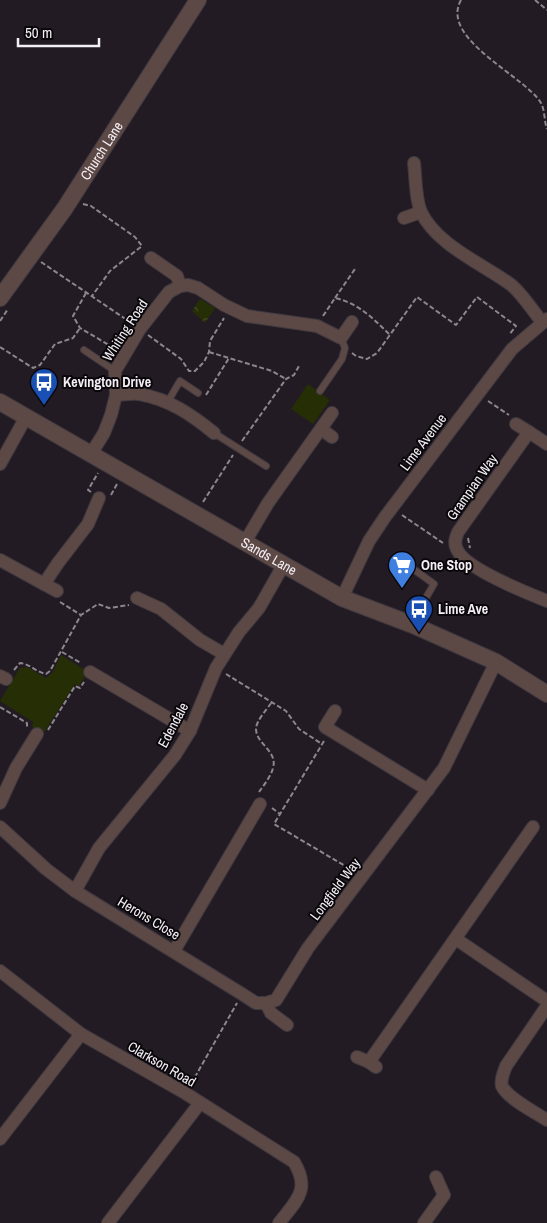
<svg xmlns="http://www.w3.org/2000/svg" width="547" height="1223" font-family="'Archivo Narrow',sans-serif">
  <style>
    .grass { fill: #252e04 }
    .park { fill: url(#park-crowns) }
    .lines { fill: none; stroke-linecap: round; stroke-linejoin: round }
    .service-casing { stroke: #3f3940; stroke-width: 8 }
    .minor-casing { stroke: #3f3940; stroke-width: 14 }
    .tertiary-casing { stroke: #3f3940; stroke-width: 18 }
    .path { stroke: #8c868d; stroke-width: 2; stroke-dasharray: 5 2.5; stroke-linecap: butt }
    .service { stroke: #5c4845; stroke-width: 6 }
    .minor { stroke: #5c4845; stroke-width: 12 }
    .tertiary { stroke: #5c4845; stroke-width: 16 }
    .labels { text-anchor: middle; stroke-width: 4; stroke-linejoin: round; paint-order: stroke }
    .street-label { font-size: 14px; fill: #f4eff5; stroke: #0a070a }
    .poi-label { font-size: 14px; font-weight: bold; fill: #f4eff5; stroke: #0a070a; text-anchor: start }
  </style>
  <defs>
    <pattern id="park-crowns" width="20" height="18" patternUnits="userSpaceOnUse" patternTransform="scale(1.25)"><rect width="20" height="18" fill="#252e04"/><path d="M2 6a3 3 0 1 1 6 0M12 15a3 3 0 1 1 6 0" fill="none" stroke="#454d29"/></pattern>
  </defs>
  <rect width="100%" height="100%" fill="#221b23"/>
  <g class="grass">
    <polygon points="308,384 330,400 313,424 291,409"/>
    <polygon points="61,655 88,672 79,686 75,684 43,734 32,727 33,722 0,701 20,668 27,667 46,678 53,672"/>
  </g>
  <polygon class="park" points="200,299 215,308 205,323 192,311"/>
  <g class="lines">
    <g class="service-casing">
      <g id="service">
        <polyline points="84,350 115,371"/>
        <polyline points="320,391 342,359 345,348 341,338"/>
        <polyline points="167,403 180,381 198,393"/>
        <polyline points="214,433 266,466"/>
        <polyline points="405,563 434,584 420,608 414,624"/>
      </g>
    </g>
    <g class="minor-casing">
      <g id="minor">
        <path d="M414,163C416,178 415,198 421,212C437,245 481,263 510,284C521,292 533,311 542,322"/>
        <polyline points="404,218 421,212"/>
        <polyline points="151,258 177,276 180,286 188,285 198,288 224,305 247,316 317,326 341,338 352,322"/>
        <path d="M116,395C123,395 132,393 139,394C169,399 192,415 214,433"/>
        <polyline points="516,424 529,432"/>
        <polyline points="321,429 332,437"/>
        <path d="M547,444L529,432L458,532C456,537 454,541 456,547C461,567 527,593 547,601"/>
        <polyline points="91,454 104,433 111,415 116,395 115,371 140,329 169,292 180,286"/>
        <polyline points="0,464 26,417"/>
        <polyline points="245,542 268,503 332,413"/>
        <polyline points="0,560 44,584 58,563 88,524 99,498"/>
        <polyline points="44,584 57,591"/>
        <polyline points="137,598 161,609 200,640 224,654"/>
        <polyline points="342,598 369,541 385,517 512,349 547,319"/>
        <polyline points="90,672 190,731"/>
        <polyline points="0,676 6,679"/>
        <polyline points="335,711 325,727 428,790"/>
        <polyline points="0,803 16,768 37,734"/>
        <polyline points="0,827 46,869 75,891 242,994 256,1003 266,1003 271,1013 287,1025"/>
        <polyline points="75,891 99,848 175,755 190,731 216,668 239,632 259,608 284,564"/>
        <polyline points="456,939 547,1001"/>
        <polyline points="174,951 260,804"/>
        <path d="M0,971L81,1034L185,1093L294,1162C311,1190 296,1201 279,1223"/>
        <polyline points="266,1003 276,1000 308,948 444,768 496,662"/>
        <path d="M547,1006L506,1066C504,1072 500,1079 502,1086C507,1098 536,1113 547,1120"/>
        <polyline points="357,1057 369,1062"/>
        <polyline points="376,1067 369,1062 533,827"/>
        <polyline points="0,1139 81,1034"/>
        <polyline points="108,1223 200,1103"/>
        <polyline points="424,1223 444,1195 436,1177"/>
      </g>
    </g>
    <g class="tertiary-casing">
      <g id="tertiary">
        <path id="s1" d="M0,298L65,208L198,0"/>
        <path id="s2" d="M0,402L342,598L413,625L496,662L547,694"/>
      </g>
    </g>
    <g class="path">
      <path d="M461,0C439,39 525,76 541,103C545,110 544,121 547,129"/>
      <polyline points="535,0 547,10"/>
      <polyline points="83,204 91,206 135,237 142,246 110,271 92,296"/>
      <polyline points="41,262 130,322"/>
      <polyline points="86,293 73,316 80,328 114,348"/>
      <polyline points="335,298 355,269"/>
      <path d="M323,316L335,298C358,303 374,319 390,335"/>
      <polyline points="0,321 8,309"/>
      <polyline points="148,335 181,359 189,371 195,371 204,362 209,352 210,341 224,318"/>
      <polyline points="0,347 33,368 40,365 55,344 73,338 80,328"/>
      <polyline points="209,352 272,371 286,379"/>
      <polyline points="352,353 356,356 367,359 377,353 417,297 456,325 477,297 516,326 509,335"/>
      <polyline points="206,395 229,358"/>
      <polyline points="488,401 509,415"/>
      <polyline points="242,441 286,379 294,375 299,366"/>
      <polyline points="91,492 88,490 98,473"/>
      <polyline points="111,495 117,484"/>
      <polyline points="203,502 233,455"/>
      <polyline points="402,515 443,543"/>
      <polyline points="468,538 470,548"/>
      <polyline points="60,602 81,615"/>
      <polyline points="62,652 81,663"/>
      <path d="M14,670L20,663C30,664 36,672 46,674L50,671L81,615L98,604L109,608L129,605"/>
      <polyline points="226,674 286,711 299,729 322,744"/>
      <polyline points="0,707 27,723 27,727"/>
      <polyline points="48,730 75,686 80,688 84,682"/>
      <polyline points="324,741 274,824 352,870"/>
      <path d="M259,792C264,785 271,776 273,768C278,751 256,744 256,729C256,721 267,709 272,702"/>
      <polyline points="272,808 280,814"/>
      <polyline points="191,1084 237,1003"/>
    </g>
    <use href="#service" class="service"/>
    <use href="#minor" class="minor"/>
    <use href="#tertiary" class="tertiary"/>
  </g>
  <defs>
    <g id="bus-pin" transform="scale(1.4375)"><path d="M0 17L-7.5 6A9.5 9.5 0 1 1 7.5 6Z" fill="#1a4fb4" stroke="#0a070a"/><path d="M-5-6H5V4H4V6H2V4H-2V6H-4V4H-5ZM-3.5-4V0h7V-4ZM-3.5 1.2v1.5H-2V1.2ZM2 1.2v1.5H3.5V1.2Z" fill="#fff"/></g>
    <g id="supermarket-pin" transform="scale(1.4375)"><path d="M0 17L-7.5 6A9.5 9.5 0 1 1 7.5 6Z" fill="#3f7fe0" stroke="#0a070a"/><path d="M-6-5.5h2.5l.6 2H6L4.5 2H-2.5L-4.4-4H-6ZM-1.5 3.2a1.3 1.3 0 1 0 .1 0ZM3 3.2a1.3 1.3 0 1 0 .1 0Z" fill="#fff"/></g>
  </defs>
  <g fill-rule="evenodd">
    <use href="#bus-pin" x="44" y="382"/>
    <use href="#supermarket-pin" x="402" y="565"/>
    <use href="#bus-pin" x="419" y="609"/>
  </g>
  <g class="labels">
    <g class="street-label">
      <text dy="5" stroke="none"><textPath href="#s1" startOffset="179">Church Lane</textPath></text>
      <text transform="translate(125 330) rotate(-57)" y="5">Whiting Road</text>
      <text transform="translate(423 442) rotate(-53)" y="5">Lime Avenue</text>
      <text transform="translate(472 487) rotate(-55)" y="5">Grampian Way</text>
      <text dy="5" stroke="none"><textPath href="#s2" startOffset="310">Sands Lane</textPath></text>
      <text transform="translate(173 725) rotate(-62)" y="5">Edendale</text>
      <text transform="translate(335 889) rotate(-53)" y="5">Longfield Way</text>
      <text transform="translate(149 918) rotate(31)" y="5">Herons Close</text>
      <text transform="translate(162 1064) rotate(30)" y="5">Clarkson Road</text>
    </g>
    <g class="poi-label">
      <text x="63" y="387">Kevington Drive</text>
      <text x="421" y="570">One Stop</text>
      <text x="438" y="614">Lime Ave</text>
    </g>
  </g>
  <path d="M18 38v8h81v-8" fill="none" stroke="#f4eff5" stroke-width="2.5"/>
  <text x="25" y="38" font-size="15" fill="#f4eff5" stroke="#0a070a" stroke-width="4" paint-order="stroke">50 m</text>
</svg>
